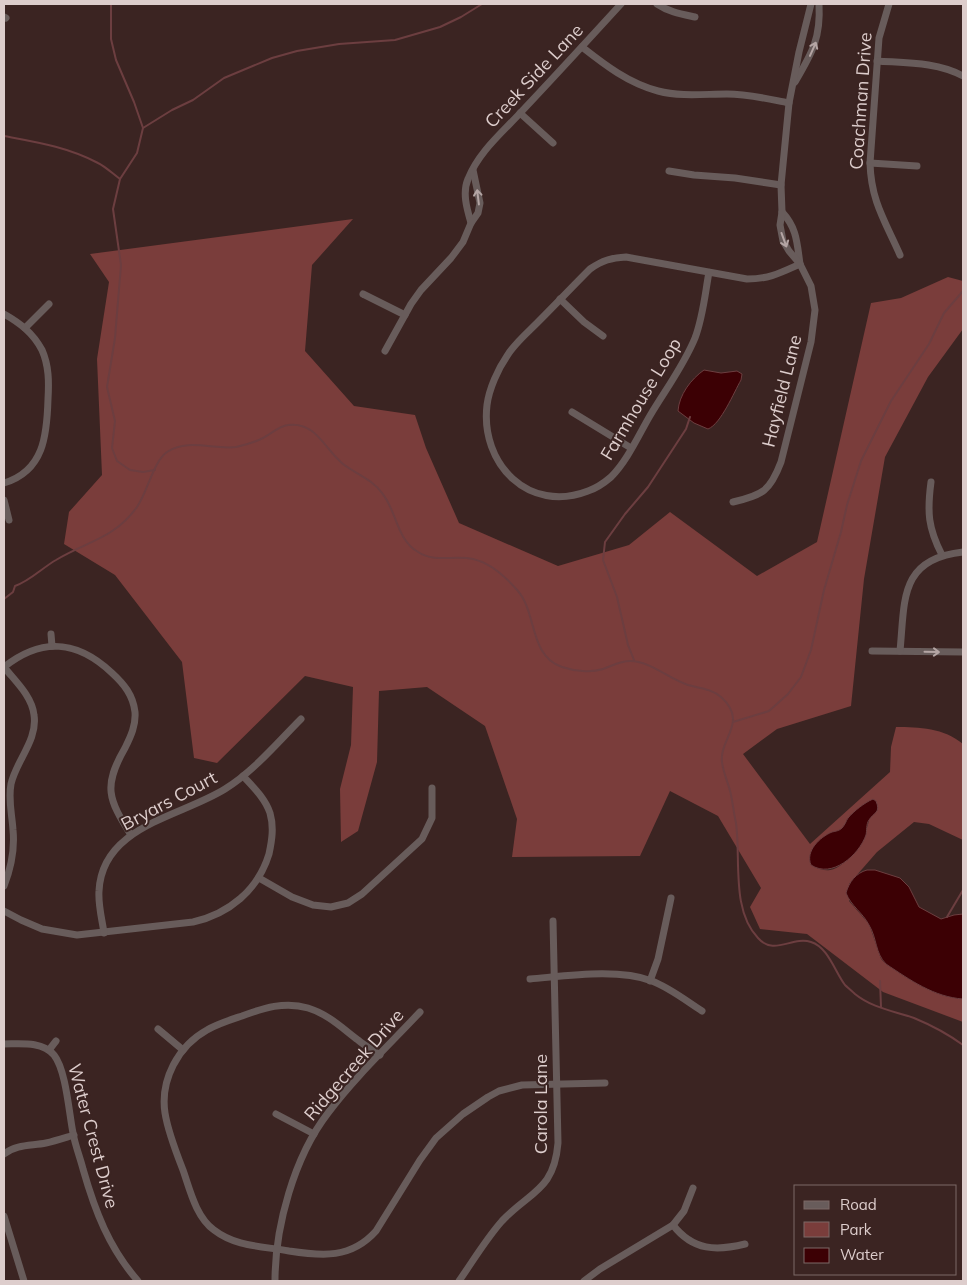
<svg xmlns="http://www.w3.org/2000/svg" width="967" height="1285" font-family="Mulish,sans-serif">
  <style>
    .green { fill: #7a3d3b; fill-rule: evenodd }
    .water { fill: #3c0004; stroke: #6c3e40 }
    .lines { fill: none; stroke-linecap: round; stroke-linejoin: round }
    .stream { stroke: #6c3e40; stroke-width: 2 }
    .minor { stroke: #685c5b; stroke-width: 7 }
    .oneway { stroke: #b4a5a4 }
    .labels { text-anchor: middle; stroke-width: 4; stroke-linejoin: round; paint-order: stroke }
    .street-label { font-size: 18px; fill: #ddcdcc; stroke: #3b2422 }
  </style>
  <rect width="100%" height="100%" fill="#3b2422"/>
  <path class="green" d="M353,219L312,265L305,351L354,406L415,415L426,448L459,523L558,566L629,545L670,512L757,576L817,542L871,303L901,298L948,277L963,281V329L928,377L885,457L864,579L851,706L777,729L743,754L810,844L890,772L891,747L896,727C919,727 944,728 963,744V840L929,824L914,822L877,852L849,884V901L869,924L881,959L886,964C910,980 934,997 963,999V1022L883,992L807,934L760,929L750,907L761,888L718,816L670,791L640,856L512,857L517,819L485,726L427,687L379,691L377,762L358,831L341,842L340,789L351,745L353,687L305,676L217,763L194,758L182,662L115,575L64,544L69,512L102,475L97,359L109,282L90,254ZM869,801C869,807 870,814 869,820C866,837 848,867 830,870C825,871 819,869 815,867L819,842L825,836L840,830L845,825L847,819Z"/>
  <g class="water">
    <path d="M704,370L721,373L737,371L742,374L741,380C734,392 721,424 708,429L694,423L678,411C679,395 691,379 704,370Z"/>
    <path d="M873,799L876,801C881,813 874,812 869,820C866,824 867,831 866,835C859,855 832,879 811,865C805,851 820,837 832,832C836,831 839,831 842,828C845,825 846,821 848,818C854,811 864,803 873,799Z"/>
    <path d="M867,870H875L900,878L909,887L919,907L941,919L954,915L963,914V999C934,997 910,980 886,964C875,953 877,938 869,925C863,913 851,906 846,893C849,882 856,873 867,870Z"/>
  </g>
  <g class="lines">
    <g class="stream">
      <polyline points="111,4 111,39 116,60 134,102 143,128 137,153 120,179 113,209 121,265 115,338 107,387 115,421 112,448 117,461 130,470 143,472 155,470"/>
      <polyline points="143,128 172,110 193,100 224,78 272,58 297,51 339,44 395,40 440,27 461,17 482,4"/>
      <path d="M4,136C36,142 68,147 98,163C106,167 113,174 120,179"/>
      <path d="M4,599L13,592L15,586C30,581 42,568 56,560C87,541 114,539 137,507C148,491 153,462 167,452C188,438 214,450 236,447C245,445 255,442 263,438C271,434 279,426 288,425C316,421 325,450 343,464C356,474 372,479 382,493C397,511 396,539 418,552C435,563 454,555 473,559C491,563 506,577 518,591C537,613 529,656 562,667C574,671 591,673 603,669C612,666 620,661 630,661C650,661 669,679 688,685C699,688 712,689 721,697C749,722 719,739 722,762C723,773 729,784 731,795C733,805 734,814 736,823C741,859 731,910 758,938C774,956 792,936 811,942C828,947 835,972 845,985C846,986 854,993 855,994C872,1008 894,1011 914,1018C931,1025 948,1034 963,1045"/>
      <polyline points="634,660 628,645 617,597 603,560 605,542 625,514 648,487 686,429 690,417"/>
      <polyline points="733,722 769,711 788,694 801,677 811,650 824,590 841,532 847,505 861,461 891,401 929,344 944,313 963,291"/>
      <polyline points="947,917 963,890"/>
      <polyline points="880,981 881,1007"/>
    </g>
    <g class="minor">
      <path d="M657,4C669,12 681,14 695,17"/>
      <path d="M889,4L879,38L870,163C871,201 885,221 900,255"/>
      <polyline points="4,17 6,18"/>
      <path d="M582,47C605,65 628,83 658,91C681,97 704,94 727,94C748,94 768,99 789,103"/>
      <path d="M877,61C906,63 937,62 963,76"/>
      <path d="M795,82C812,53 821,38 819,4"/>
      <polyline points="520,113 553,143"/>
      <polyline points="870,163 917,166"/>
      <polyline points="669,171 694,175 735,178 781,185"/>
      <path d="M782,212C797,228 797,243 800,264"/>
      <path d="M471,223C467,209 462,193 468,179C479,151 504,131 523,110C556,75 589,39 621,4"/>
      <path d="M709,272C705,294 703,317 695,338C684,365 666,389 651,414C639,434 628,460 611,477C604,483 597,488 588,491C529,514 480,464 487,405C489,389 498,369 507,356C514,344 527,333 537,323C555,305 572,287 590,269C603,260 611,258 626,257L747,279C769,279 780,273 800,264"/>
      <polyline points="363,294 405,315"/>
      <polyline points="560,299 584,322 603,336"/>
      <path d="M4,314C20,323 33,333 42,350C49,366 49,382 48,399C47,435 44,471 4,483"/>
      <polyline points="25,328 49,304"/>
      <polyline points="385,351 411,304 421,290 451,258 463,242 471,223 478,213 480,203 473,170"/>
      <polyline points="572,412 631,448"/>
      <path d="M931,482C927,512 928,528 942,555"/>
      <polyline points="4,500 9,520"/>
      <path d="M733,502C763,495 770,491 781,462L811,342L815,310L811,286L800,264L789,251L783,241L780,225L782,212L781,185L789,103L799,52L811,4"/>
      <polyline points="51,634 52,646"/>
      <polyline points="872,651 963,652"/>
      <path d="M900,651C905,600 899,559 963,552"/>
      <path d="M4,667C42,637 77,640 112,673C124,684 133,695 135,712C136,725 131,736 125,748C103,786 108,799 131,835"/>
      <path d="M4,667C15,681 32,696 34,715C38,740 16,761 11,784C8,800 12,814 13,830C15,850 11,868 4,886"/>
      <polyline points="259,878 292,897 313,905 331,907 348,903 362,894 422,839 432,818 432,788"/>
      <path d="M4,911L21,920L42,929L77,935L193,922C229,914 258,890 269,854C272,840 274,827 270,813C265,798 253,787 243,776"/>
      <path d="M104,933C102,919 98,905 99,891C102,826 180,817 225,789C254,771 277,743 301,719"/>
      <path d="M530,979C566,976 618,968 652,981C670,988 685,1000 702,1011"/>
      <polyline points="650,981 658,959 671,898"/>
      <polyline points="158,1029 183,1050"/>
      <path d="M4,1044C20,1044 42,1041 54,1055C66,1070 69,1113 73,1133C75,1145 80,1157 83,1169C95,1211 109,1248 138,1281"/>
      <polyline points="49,1050 56,1041"/>
      <path d="M380,1055C373,1050 365,1046 358,1040C342,1028 328,1014 308,1008C285,1001 263,1008 242,1016C230,1020 217,1024 207,1030C178,1046 160,1080 165,1113C168,1132 176,1152 183,1170C190,1190 196,1217 214,1230C236,1247 262,1246 289,1251C322,1256 351,1259 376,1231L420,1160L436,1138L463,1114L488,1097L499,1091L522,1085L605,1083"/>
      <polyline points="276,1114 314,1134"/>
      <path d="M4,1154C17,1144 31,1146 46,1143C55,1141 64,1138 74,1135"/>
      <polyline points="4,1216 24,1281"/>
      <path d="M673,1225C693,1251 717,1251 745,1244"/>
      <path d="M275,1281C275,1227 294,1157 328,1113C355,1077 389,1045 420,1012"/>
      <path d="M459,1281C473,1261 486,1239 502,1221C530,1191 554,1191 558,1143L553,921"/>
      <polyline points="584,1281 600,1269 673,1225 684,1211 693,1188"/>
    </g>
  </g>
  <defs><path id="oneway-shaft" d="M-6 0H5M1.5-3L5.5 0L1.5 3" fill="none" stroke-width="1.6" stroke-linecap="round" stroke-linejoin="round" transform="scale(1.25)"/></defs>
  <g class="oneway">
    <use href="#oneway-shaft" transform="translate(813 49) rotate(-66)"/>
    <use href="#oneway-shaft" transform="translate(478 197) rotate(-97)"/>
    <use href="#oneway-shaft" transform="translate(784 240) rotate(70)"/>
    <use href="#oneway-shaft" transform="translate(932 652) rotate(1)"/>
  </g>
  <g class="labels">
    <g class="street-label">
      <text transform="translate(534 76) rotate(-47)" y="6">Creek Side Lane</text>
      <text transform="translate(861 101) rotate(-86)" y="6">Coachman Drive</text>
      <text transform="translate(782 391) rotate(-76)" y="6">Hayfield Lane</text>
      <text transform="translate(641 399) rotate(-59)" y="6">Farmhouse Loop</text>
      <text transform="translate(169 801) rotate(-28)" y="6">Bryars Court</text>
      <text transform="translate(354 1065) rotate(-49)" y="6">Ridgecreek Drive</text>
      <text transform="translate(541 1104) rotate(-90)" y="6">Carola Lane</text>
      <text transform="translate(93 1136) rotate(75)" y="6">Water Crest Drive</text>
    </g>
  </g>
  <rect width="967" height="1285" fill="none" stroke="#ddcdcc" stroke-width="10"/>
  <rect x="794" y="1185" width="162" height="90" fill="#3b2422" stroke="#7c6866"/>
  <rect x="804" y="1201" width="25" height="8" fill="#685c5b" stroke="#7c6866"/>
  <text x="840" y="1210" font-size="15" fill="#ddcdcc">Road</text>
  <rect x="804" y="1222" width="25" height="15" fill="#7a3d3b" stroke="#7c6866"/>
  <text x="840" y="1235" font-size="15" fill="#ddcdcc">Park</text>
  <rect x="804" y="1248" width="25" height="15" fill="#3c0004" stroke="#7c6866"/>
  <text x="840" y="1260" font-size="15" fill="#ddcdcc">Water</text>
</svg>
